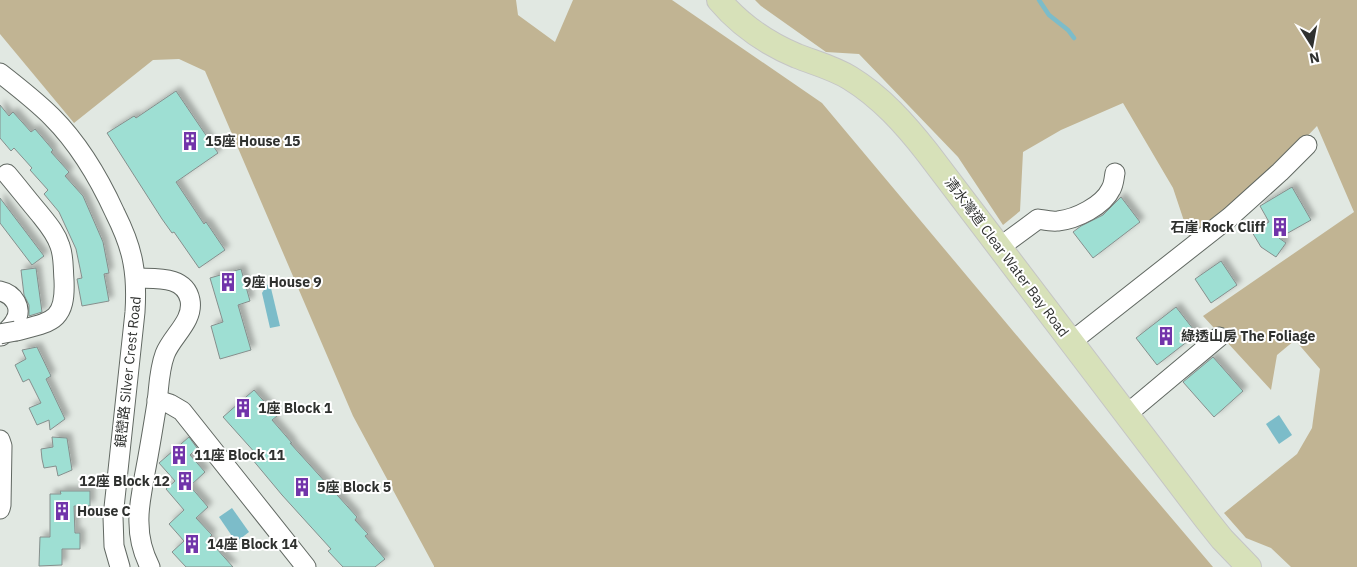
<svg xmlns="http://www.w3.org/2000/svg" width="1357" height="567" font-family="'IBM Plex Sans','Noto Sans TC',sans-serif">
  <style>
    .green { fill: #c1b493 }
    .water { fill: #7cbcc9 }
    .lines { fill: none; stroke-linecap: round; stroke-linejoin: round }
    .stream { stroke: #7cbcc9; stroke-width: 4.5 }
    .building { fill: #9edfd3; stroke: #868f8d; filter: url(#shadow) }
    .minor-casing { stroke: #616862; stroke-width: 21 }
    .major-casing { stroke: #c5c5c5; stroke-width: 26 }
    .minor { stroke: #fff; stroke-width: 19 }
    .major { stroke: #d7e1b9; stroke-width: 24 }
    .minor-bridge-casing { stroke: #616862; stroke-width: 21; stroke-linecap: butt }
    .minor-bridge { stroke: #fff; stroke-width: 19 }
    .labels { text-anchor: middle; stroke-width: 4; stroke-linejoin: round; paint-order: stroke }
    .poi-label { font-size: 14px; font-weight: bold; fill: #2f312f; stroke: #fff; text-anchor: start }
    .street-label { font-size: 14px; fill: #2f312f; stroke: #fff }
  </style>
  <defs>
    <filter id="shadow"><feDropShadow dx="4.5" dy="-4.5" stdDeviation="2.5" flood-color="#0004"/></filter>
  </defs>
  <rect width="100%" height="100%" fill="#e1e8e2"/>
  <g class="green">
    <polygon points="0,0 516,0 518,15 555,42 573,0 672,0 822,103 1034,356 1213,567 434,567 434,566 353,416 205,71 179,59 153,60 74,123 0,34"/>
    <polygon points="755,0 1357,0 1357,567 1291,567 1271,548 1246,538 1224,513 1297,454 1312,428 1320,369 1295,340 1277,355 1271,390 1203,316 1354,212 1317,126 1275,170 1190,239 1173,188 1123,103 1061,130 1023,152 1020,211 1003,225 958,157 859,54 826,52 761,6"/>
  </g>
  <g class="water">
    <polygon points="270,284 280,326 270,328 262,293 267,285"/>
    <polygon points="1279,415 1292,435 1279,444 1266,424"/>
    <polygon points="232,508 249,532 236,542 219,517"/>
  </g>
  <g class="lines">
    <polyline class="stream" points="1039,0 1049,15 1068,30 1074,38"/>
  </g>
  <g class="building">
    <polygon points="176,91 218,153 176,182 204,224 206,222 225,250 199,268 174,232 172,233 162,219 107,133 134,116 136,118"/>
    <polygon points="0,105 9,116 13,112 31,132 35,129 53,150 51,152 69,172 65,176 83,196 103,242 109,273 104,274 109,301 82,306 77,279 82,278 76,249 59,212 44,194 48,190 30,170 32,168 14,148 11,151 0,138"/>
    <polygon points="1292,187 1311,220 1279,238 1286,243 1276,257 1261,247 1252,232 1269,222 1260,206"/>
    <polygon points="1121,197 1140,222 1093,258 1073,232 1081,226 1103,215"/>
    <polygon points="0,198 44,256 32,265 0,223"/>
    <polygon points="1221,261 1237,285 1211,303 1195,279"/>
    <polygon points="36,268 42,312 29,316 29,305 24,295 21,270"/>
    <polygon points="241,269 250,301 238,305 251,350 220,359 211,326 223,322 210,278"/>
    <polygon points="1176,307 1197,334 1157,365 1136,338"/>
    <polygon points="37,347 51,376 46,379 65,419 50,430 49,420 37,425 29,408 41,403 29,379 23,382 15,365 26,359 22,350"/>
    <polygon points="1213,357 1243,391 1214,417 1183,382"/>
    <polygon points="254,390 277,416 272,420 292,443 290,443 357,517 355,520 368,534 365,536 385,559 375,567 343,567 328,551 331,549 282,495 252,459 257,455 223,417"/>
    <polygon points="52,437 67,438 72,470 58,476 56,466 44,468 42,459 41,449 53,447"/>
    <polygon points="189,437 197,448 190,455 205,472 190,486 208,507 196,518 212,535 208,539 233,567 186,567 172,552 184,541 169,524 184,510 166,489 175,481 159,463"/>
    <polygon points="60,491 90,491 90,506 74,506 75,533 80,533 80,549 62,549 62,565 39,566 40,537 50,537 50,494 61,494"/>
  </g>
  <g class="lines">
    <g class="minor-casing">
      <g id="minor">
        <path d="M0,73C18,87 36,101 52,117C80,145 99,178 115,213C123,229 130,245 133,263C136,279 136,296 135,312L113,517L114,546L120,567"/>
        <path d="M7,174C18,187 28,200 39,213C47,223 56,233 60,246C64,257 63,269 64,280C66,322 51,322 16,331"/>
        <path d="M1000,247L1038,219C1044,220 1052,222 1058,221C1076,219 1103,206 1111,189C1114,184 1114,178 1115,173"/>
        <path d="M136,278C155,279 185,275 190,300C194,321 172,336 165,354C159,370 159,386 157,403C153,428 149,453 144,478C142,493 138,508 139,523C139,538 143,553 150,567"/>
        <path d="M0,291C14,294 23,308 15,321C12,327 6,332 1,336"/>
        <polyline points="1071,342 1230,217 1280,172 1307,145"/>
        <polyline points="157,400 170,404 182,411 306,567"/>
        <polyline points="1127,414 1219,337"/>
        <polyline points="0,440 2,446 1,505 0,509"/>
      </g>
    </g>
    <g class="major-casing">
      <path id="major" d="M719,0C740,25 766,43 797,56C815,63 834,68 850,78C881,97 905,124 927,152L1206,519L1222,539L1249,567"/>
    </g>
    <use href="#minor" class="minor"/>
    <use href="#major" class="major"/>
    <g class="minor-bridge-casing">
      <polyline id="minor-bridge" points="0,334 16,331"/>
    </g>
    <use href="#minor-bridge" class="minor-bridge"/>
  </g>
  <defs>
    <g id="building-bare" transform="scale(1.5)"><path d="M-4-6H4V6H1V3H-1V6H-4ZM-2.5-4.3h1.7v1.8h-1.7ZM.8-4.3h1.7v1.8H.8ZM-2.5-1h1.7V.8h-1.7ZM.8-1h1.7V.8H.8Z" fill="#7134aa" stroke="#fff" stroke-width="2.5" paint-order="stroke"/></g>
  </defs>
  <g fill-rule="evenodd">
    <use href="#building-bare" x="190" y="141"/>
    <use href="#building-bare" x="1280" y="227"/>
    <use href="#building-bare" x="228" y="282"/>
    <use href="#building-bare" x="1166" y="336"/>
    <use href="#building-bare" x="243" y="408"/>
    <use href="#building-bare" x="179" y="455"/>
    <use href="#building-bare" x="185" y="481"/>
    <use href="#building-bare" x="302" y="487"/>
    <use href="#building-bare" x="62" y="511"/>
    <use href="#building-bare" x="192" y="544"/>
  </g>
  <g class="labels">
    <g class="poi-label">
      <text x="205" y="146">15座 House 15</text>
      <text x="1265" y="232" text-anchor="end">石崖 Rock Cliff</text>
      <text x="243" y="287">9座 House 9</text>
      <text x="1181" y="341">綠透山房 The Foliage</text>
      <text x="258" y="413">1座 Block 1</text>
      <text x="194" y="460">11座 Block 11</text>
      <text x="170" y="486" text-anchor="end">12座 Block 12</text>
      <text x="317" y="492">5座 Block 5</text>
      <text x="77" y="516">House C</text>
      <text x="207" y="549">14座 Block 14</text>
    </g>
    <g class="street-label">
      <text transform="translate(1007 257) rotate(53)" y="5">清水灣道 Clear Water Bay Road</text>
      <text transform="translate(128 372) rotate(-84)" y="5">銀巒路 Silver Crest Road</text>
    </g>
  </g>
  <g transform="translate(1312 45) rotate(169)" stroke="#ffffff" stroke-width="4" paint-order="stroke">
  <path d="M0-4L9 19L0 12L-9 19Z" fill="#2f312f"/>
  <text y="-8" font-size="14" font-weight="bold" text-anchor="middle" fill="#2f312f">N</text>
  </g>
</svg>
